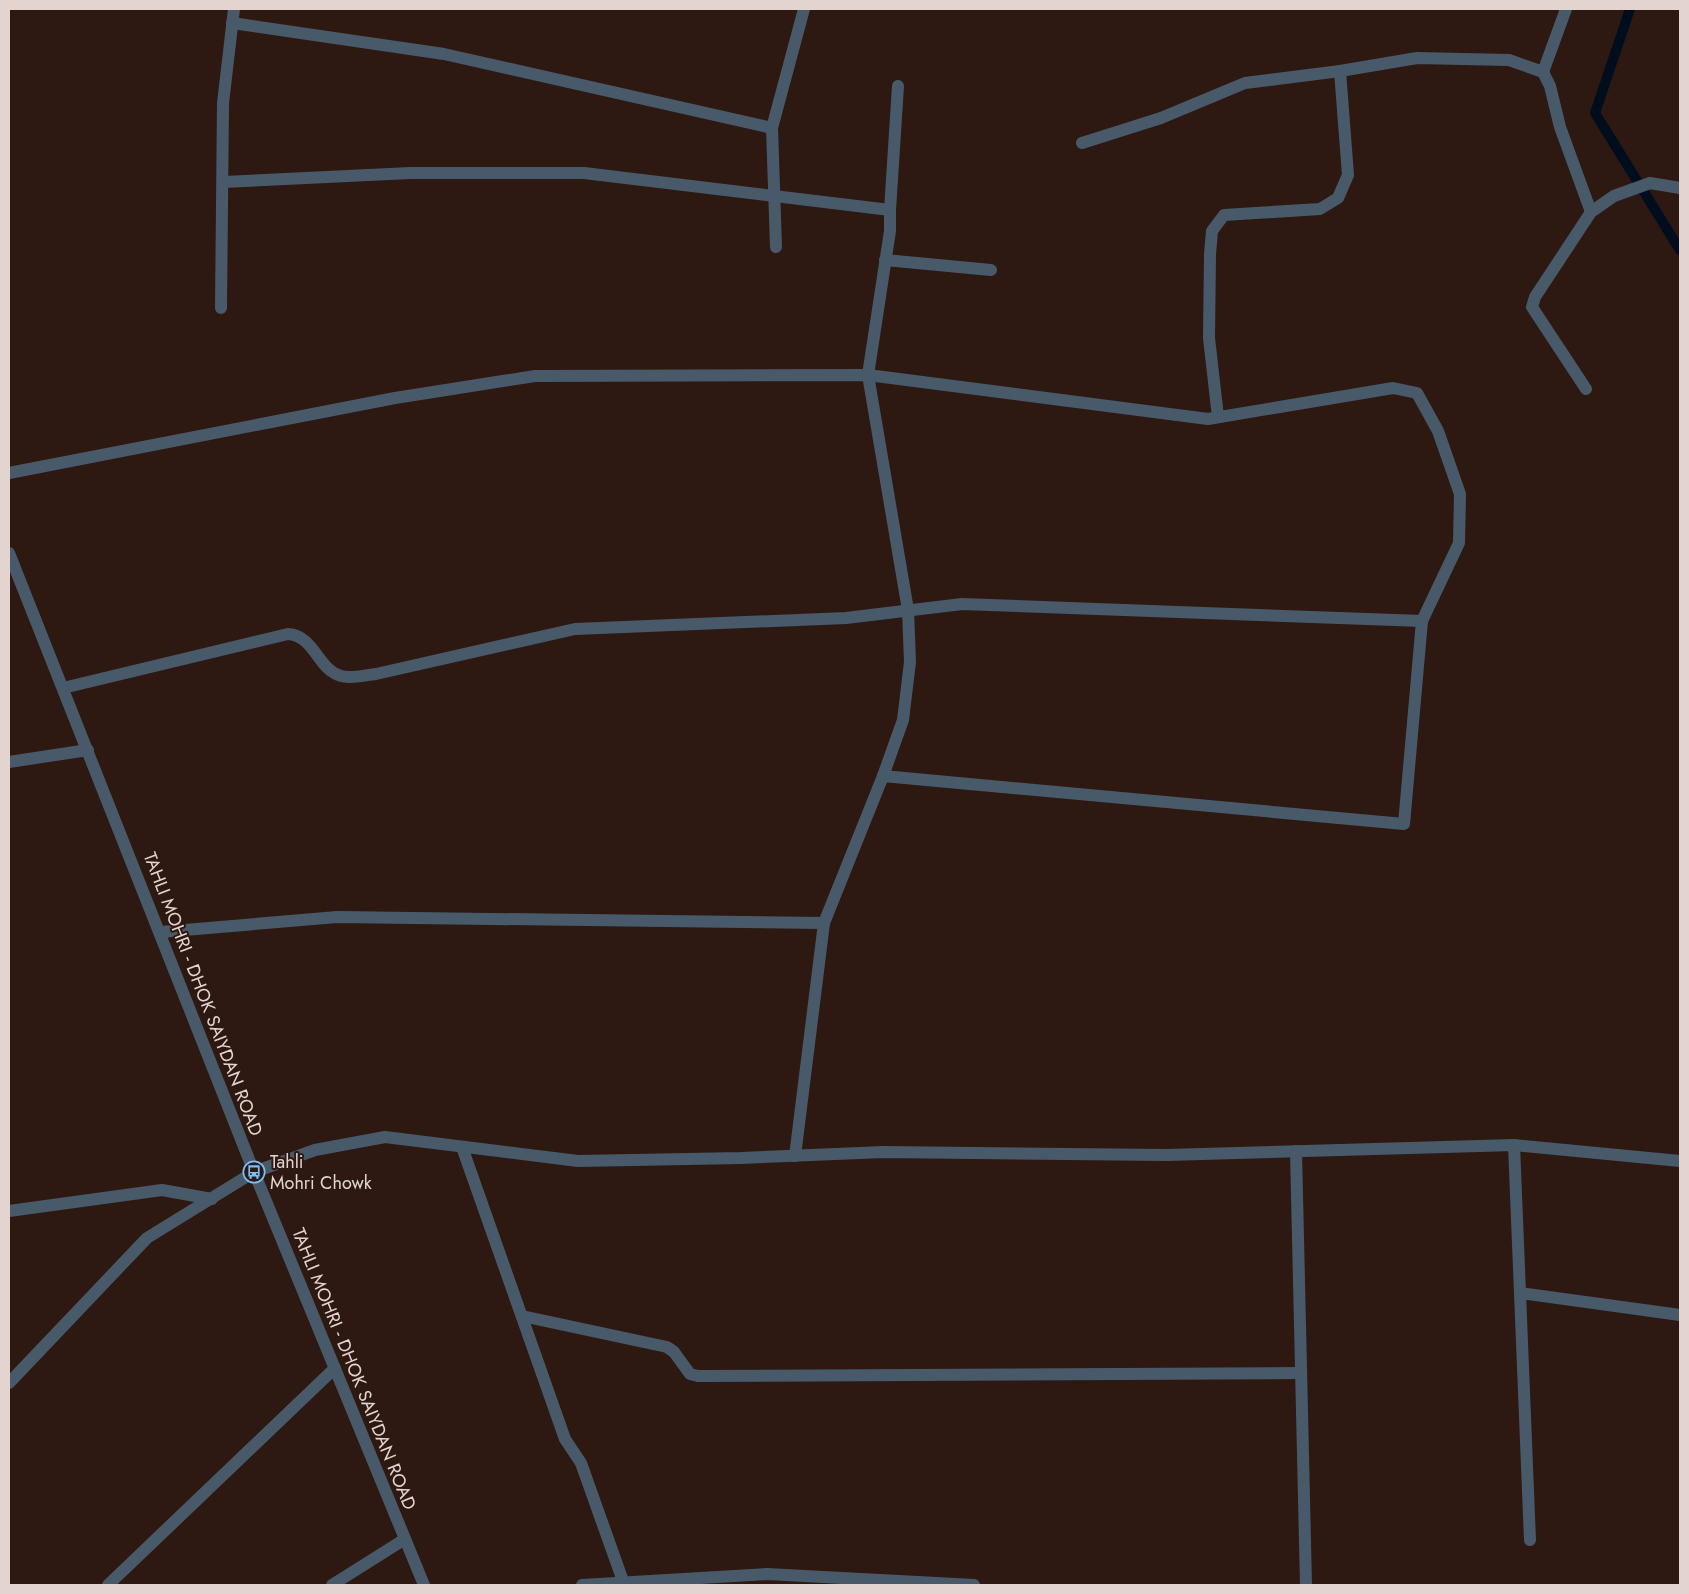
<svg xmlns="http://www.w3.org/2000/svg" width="1689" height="1594" font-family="Jost,sans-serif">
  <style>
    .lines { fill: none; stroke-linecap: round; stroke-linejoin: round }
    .stream { stroke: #000d1d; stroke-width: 10 }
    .minor { stroke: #485a69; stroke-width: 12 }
    .tertiary { stroke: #485a69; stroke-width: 12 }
    .labels { text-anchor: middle; stroke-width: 4; stroke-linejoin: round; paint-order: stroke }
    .street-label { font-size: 18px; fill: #e3d4cf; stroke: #2d1912 }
    .poi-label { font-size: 18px; fill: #e3d4cf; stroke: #2d1912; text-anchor: start }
  </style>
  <rect width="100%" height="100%" fill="#2d1912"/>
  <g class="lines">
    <polyline class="stream" points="1630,9 1595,113 1680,250"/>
    <g class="minor">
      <polyline points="232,23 444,54 772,128"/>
      <polyline points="1543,72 1566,9"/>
      <polyline points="1082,143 1161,118 1245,83 1340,71 1417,58 1509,60 1543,72 1550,86 1560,127 1591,212"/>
      <polyline points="224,182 410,173 584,173 890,210 890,231 868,375 908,610 910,662 903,720 883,776 824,923 795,1156"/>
      <polyline points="890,210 898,86"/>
      <polyline points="776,247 772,128 804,9"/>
      <polyline points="885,260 991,270"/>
      <polyline points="221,308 223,103 234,9"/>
      <polyline points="1586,389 1532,307 1535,297 1591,212 1614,196 1650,183 1680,188"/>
      <polyline points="1218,417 1209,338 1210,254 1212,231 1224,215 1320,209 1338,198 1348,175 1340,71"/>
      <polyline points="9,473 395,398 535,376 868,375 1208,419 1393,388 1417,393 1438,431 1460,494 1459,543 1422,621 1404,824 883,776"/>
      <path d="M63,688L288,634C315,636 317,669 341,676C351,679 365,675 376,674L575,629L846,618L962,604L1422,621"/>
      <polyline points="9,762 88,750"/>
      <polyline points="161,932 337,917 824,923"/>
      <polyline points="1514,1145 1530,1540"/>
      <polyline points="462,1147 565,1439 581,1463 623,1581"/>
      <polyline points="1296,1151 1306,1585"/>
      <polyline points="9,1211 162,1190 212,1199"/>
      <polyline points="1520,1293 1680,1315"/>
      <polyline points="522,1316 667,1347 674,1352 690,1374 698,1376 1301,1373"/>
      <polyline points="9,1383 147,1238 254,1172 315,1150 385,1137 578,1161 741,1158 884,1152 1167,1155 1514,1145 1680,1161"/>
      <polyline points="108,1585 335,1368"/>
      <polyline points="332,1585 405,1539"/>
      <polyline points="582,1585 767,1574 974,1585"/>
    </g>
    <polyline class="tertiary" points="9,553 254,1172 424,1585"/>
  </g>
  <defs>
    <g id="bus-ring" transform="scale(1.125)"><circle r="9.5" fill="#2d1912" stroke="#79bff8" stroke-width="1.5"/><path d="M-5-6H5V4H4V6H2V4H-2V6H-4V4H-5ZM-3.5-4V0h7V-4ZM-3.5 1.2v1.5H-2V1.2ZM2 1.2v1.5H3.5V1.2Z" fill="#79bff8"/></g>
  </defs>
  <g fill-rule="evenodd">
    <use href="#bus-ring" x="254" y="1172"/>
  </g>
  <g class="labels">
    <g class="street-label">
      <text transform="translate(203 994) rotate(69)" y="6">TAHLI MOHRI - DHOK SAIYDAN ROAD</text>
      <text transform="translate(354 1369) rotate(68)" y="6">TAHLI MOHRI - DHOK SAIYDAN ROAD</text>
    </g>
    <g class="poi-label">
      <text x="270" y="1168">Tahli<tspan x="270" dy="21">Mohri Chowk</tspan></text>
    </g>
  </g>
  <rect width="1689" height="1594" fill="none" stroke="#e3d4cf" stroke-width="20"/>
</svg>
